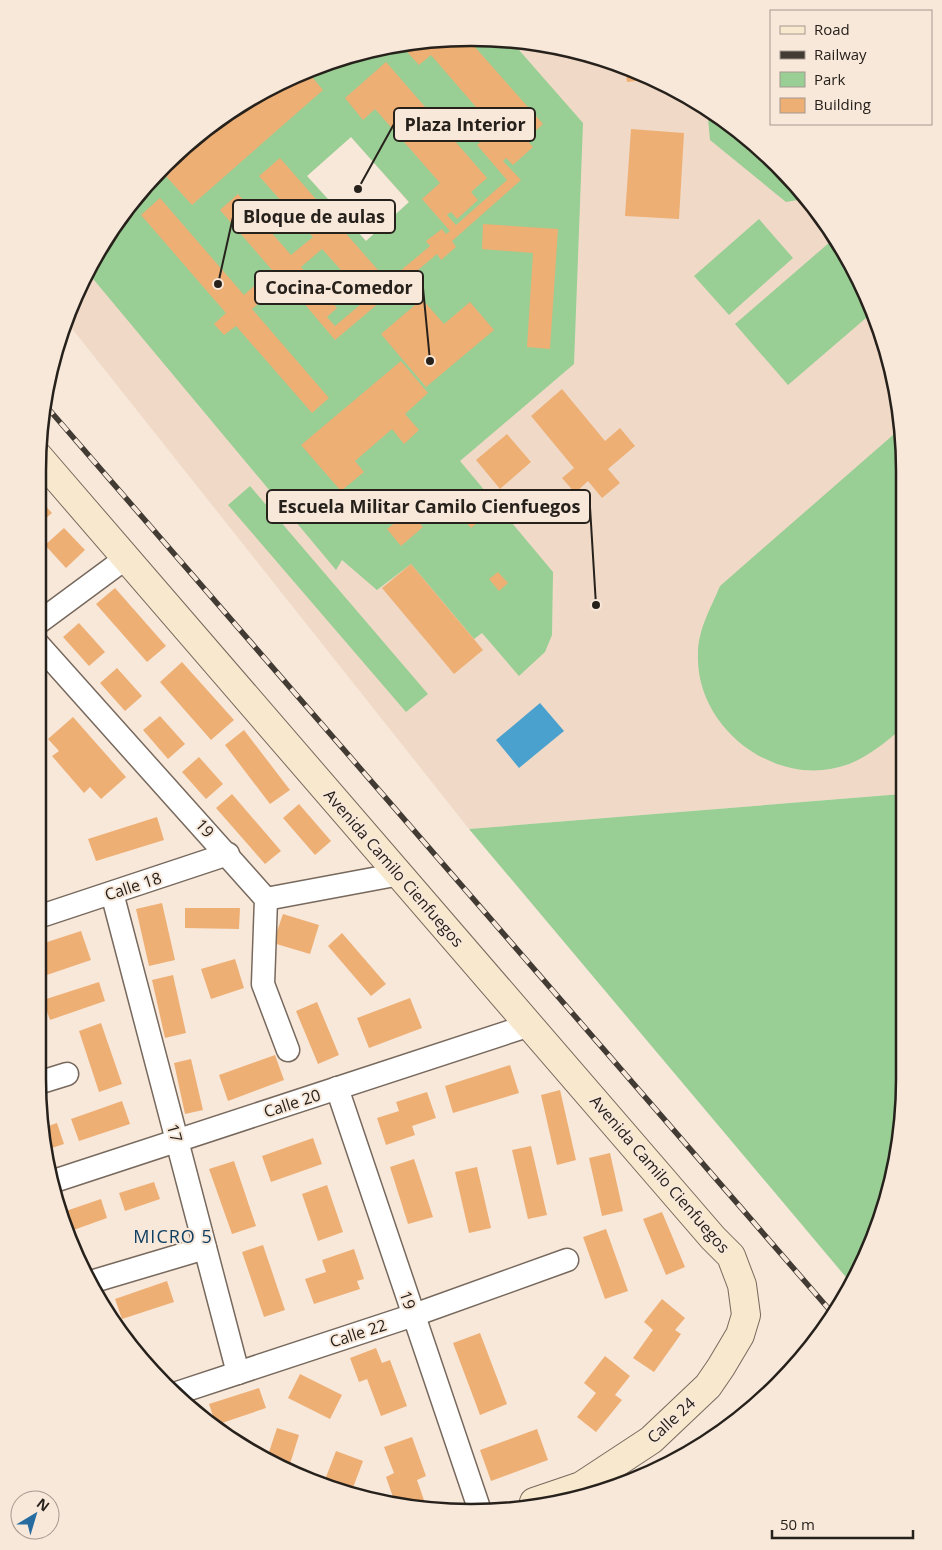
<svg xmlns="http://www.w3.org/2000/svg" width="942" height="1550" font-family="'Open Sans',sans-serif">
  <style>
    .built { fill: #f0dac7; fill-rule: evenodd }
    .green { fill: #99ce95; fill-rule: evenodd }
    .water { fill: #4ba1cd }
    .building { fill: #eeaf75; fill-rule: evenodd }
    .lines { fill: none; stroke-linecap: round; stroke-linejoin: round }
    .street-casing { stroke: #77695d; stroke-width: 25 }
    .secondary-casing { stroke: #77695d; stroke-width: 30 }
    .street { stroke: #fff; stroke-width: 22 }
    .secondary { stroke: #f8e8ce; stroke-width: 28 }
    .rail-casing { stroke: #423b34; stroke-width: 5.5 }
    .rail { stroke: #f8e8da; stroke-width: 4; stroke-dasharray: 11; stroke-linecap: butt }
    .labels { text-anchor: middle; stroke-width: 4; stroke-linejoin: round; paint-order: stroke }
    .street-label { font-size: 16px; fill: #27211c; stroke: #f8e8da }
    .neighbourhood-label { font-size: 18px; letter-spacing: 1px; fill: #0e3f63; stroke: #f8e8da }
    .rim { fill: none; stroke: #27211c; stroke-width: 2.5 }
    .leader { fill: none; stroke: #27211c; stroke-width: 2 }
    .callout-dot { fill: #27211c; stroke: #f8e8da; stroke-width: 2 }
    .callout { fill: #f8e8da; stroke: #27211c; stroke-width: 2 }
    .callout-label { font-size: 18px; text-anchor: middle; font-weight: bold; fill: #27211c }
  </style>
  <rect width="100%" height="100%" fill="#f8e8da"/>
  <path class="built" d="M471,38L556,46L637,71L712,111L778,165L846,254L881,331L901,415L902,794L469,829L66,321L111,230L165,164L387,46ZM351,137L409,203L366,241L307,176Z"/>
  <g class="green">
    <path d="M471,38L512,42L583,123L574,364L460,461L553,572L552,635L545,652L519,676L482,633L474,639L411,564L377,590L342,560L336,570L89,274L111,230L165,164L230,110L305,70L387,46ZM351,137L409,202L366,241L307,176Z"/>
    <polygon points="707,108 778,165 804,199 786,202 710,140"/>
    <polygon points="759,219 793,258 729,315 694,276"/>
    <polygon points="830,242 852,268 873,312 788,385 735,324"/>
    <path d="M901,428L902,728C886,742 869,756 849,764C778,791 695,729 698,654C698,629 711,608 720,586Z"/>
    <polygon points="250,486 428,694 406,712 228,505"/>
    <polygon points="902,794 904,1108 881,1219 850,1282 469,829"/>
  </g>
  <polygon class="water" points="540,703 564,731 519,768 496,740"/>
  <g class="building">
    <path d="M467,38L543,124L526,139L533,147L513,165L506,158L503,161L521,180L452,241L456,247L441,260L437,254L335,340L285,281L252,309L329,398L312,413L236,326L224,335L214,324L226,313L141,215L160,198L244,295L272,270L220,210L238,194L291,255L313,237L259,176L280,158L384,277L371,288L375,292L430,246L426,241L442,229L446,234L450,231L422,199L440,183L375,109L363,120L345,98L386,62L487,178L471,192L478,200L457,219L451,212L447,215L456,225L507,180L477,145L495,129L431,55L419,65L400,44ZM322,249L367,299L335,326L327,317L337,308L301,267Z"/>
    <polygon points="625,67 637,71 653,79 627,82"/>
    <polygon points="306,70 323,90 192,205 164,174 218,127 214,124 230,110"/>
    <polygon points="631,129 684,133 679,219 625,216"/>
    <polygon points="483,224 558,229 550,349 527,347 533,253 482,249"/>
    <polygon points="422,299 444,324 470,302 494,330 426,387 381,334"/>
    <polygon points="401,361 428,393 405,414 419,430 404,444 392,429 355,461 364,472 341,491 301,445"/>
    <polygon points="562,389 605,441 620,428 635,446 608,469 620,483 602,498 588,481 575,493 562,478 574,468 531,416"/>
    <polygon points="507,434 531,462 500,489 476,460"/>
    <polygon points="478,494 492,511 471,528 457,511"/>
    <polygon points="41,501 52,513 38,525 38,503"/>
    <polygon points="409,512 423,527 401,546 387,529"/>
    <polygon points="64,528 85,550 66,568 45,545"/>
    <polygon points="411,564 483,650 454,674 382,588"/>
    <polygon points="498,572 508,583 499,591 489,579"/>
    <polygon points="115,588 166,646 147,662 96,604"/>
    <polygon points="79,623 105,652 89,666 63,637"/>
    <polygon points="182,662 234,720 211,740 160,682"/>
    <polygon points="117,668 142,696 125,711 100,683"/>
    <polygon points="38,686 46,693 38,702"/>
    <polygon points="160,716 185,744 168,759 143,730"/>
    <polygon points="73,717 126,777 101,799 90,787 84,793 52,756 59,751 48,739"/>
    <polygon points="244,730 290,790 270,804 225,745"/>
    <polygon points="199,757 223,784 206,799 182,772"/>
    <polygon points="232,794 281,851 265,864 216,808"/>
    <polygon points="299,804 331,841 315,855 283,818"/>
    <polygon points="157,817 164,840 96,861 88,839"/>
    <polygon points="38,866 42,879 38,880"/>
    <polygon points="162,903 175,960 149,966 136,909"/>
    <polygon points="185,908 240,908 239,929 185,928"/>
    <polygon points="283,914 319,925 310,954 273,943"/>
    <polygon points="81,931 91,960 38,978 38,945"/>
    <polygon points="342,933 386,984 371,996 328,946"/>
    <polygon points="235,959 244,988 211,999 201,969"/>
    <polygon points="173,975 186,1033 165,1038 152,980"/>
    <polygon points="99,982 105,1001 50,1020 43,1000"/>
    <polygon points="410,998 422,1028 369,1048 357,1018"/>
    <polygon points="317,1002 339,1055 318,1064 296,1011"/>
    <polygon points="101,1023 122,1084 99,1092 79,1031"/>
    <polygon points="275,1055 284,1080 228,1101 219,1075"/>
    <polygon points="191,1059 203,1110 185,1114 174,1063"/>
    <polygon points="510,1065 519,1093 453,1113 445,1086"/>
    <polygon points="560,1090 576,1160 557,1165 541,1095"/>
    <polygon points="427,1092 436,1118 412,1126 415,1135 386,1145 377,1118 399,1111 396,1102"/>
    <polygon points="122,1101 130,1124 79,1141 71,1119"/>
    <polygon points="57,1123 64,1144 49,1149 45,1127"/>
    <polygon points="313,1138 322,1164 271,1182 262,1156"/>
    <polygon points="531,1146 547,1215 528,1219 512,1150"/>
    <polygon points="610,1153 623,1211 602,1216 589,1158"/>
    <polygon points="414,1159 433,1217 408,1224 390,1167"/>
    <polygon points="234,1161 256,1226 232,1234 209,1169"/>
    <polygon points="477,1167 491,1228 469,1233 455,1172"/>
    <polygon points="154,1182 160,1199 125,1211 119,1193"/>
    <polygon points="327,1185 343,1232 318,1241 302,1194"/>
    <polygon points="101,1199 107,1218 68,1232 60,1213"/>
    <polygon points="662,1212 685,1267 666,1275 643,1219"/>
    <polygon points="606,1229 628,1291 605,1299 583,1237"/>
    <polygon points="263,1245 285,1310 264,1317 242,1252"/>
    <polygon points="354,1249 364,1279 357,1281 360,1289 314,1304 305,1279 326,1272 322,1260"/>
    <polygon points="167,1281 174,1302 122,1319 115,1299"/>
    <polygon points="662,1299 685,1318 675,1330 681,1334 654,1372 633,1358 653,1330 644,1322"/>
    <polygon points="480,1333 507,1404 480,1415 453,1343"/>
    <polygon points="133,1334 141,1357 124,1337"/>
    <polygon points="376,1348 382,1363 390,1360 407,1406 381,1416 367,1379 359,1382 350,1358"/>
    <polygon points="605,1356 630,1376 615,1395 622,1400 596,1432 577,1417 596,1393 584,1383"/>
    <polygon points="300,1374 342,1395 330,1419 288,1398"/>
    <polygon points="259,1388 266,1408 216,1425 209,1404"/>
    <polygon points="277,1428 299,1435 289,1467 268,1455"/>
    <polygon points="537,1429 548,1460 491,1481 480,1450"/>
    <polygon points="412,1437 426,1476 417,1480 424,1500 415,1503 394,1500 386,1477 394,1473 384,1447"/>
    <polygon points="336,1451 363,1461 351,1493 332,1490 323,1485"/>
  </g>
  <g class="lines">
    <g class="street-casing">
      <g id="street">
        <polyline points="38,623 126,558"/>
        <polyline points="38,644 266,899 263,984 288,1050"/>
        <polyline points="112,893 238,1373"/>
        <polyline points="266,899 400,874"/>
        <polyline points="38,917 228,854"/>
        <polyline points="38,1083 67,1074"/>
        <polyline points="337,1088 480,1511"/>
        <polyline points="54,1181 530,1025"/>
        <polyline points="94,1281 205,1248"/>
        <polyline points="177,1393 414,1315 567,1260"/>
      </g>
    </g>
    <g class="secondary-casing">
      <polyline id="secondary" points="38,456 713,1238 731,1256 742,1285 746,1315 740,1335 721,1367 708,1386 651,1440 581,1486 534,1502"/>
    </g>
    <use href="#street" class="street"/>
    <use href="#secondary" class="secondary"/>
    <g class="rail-casing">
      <polyline id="rail" points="46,406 834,1315"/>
    </g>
    <use href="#rail" class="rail"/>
  </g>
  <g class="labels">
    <g class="street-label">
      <text transform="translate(205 828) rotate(48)" y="6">19</text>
      <text transform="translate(394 868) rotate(49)" y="6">Avenida Camilo Cienfuegos</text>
      <text transform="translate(133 886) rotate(-18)" y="6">Calle 18</text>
      <text transform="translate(292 1103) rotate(-18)" y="6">Calle 20</text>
      <text transform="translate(175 1133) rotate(75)" y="6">17</text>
      <text transform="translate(660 1174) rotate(49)" y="6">Avenida Camilo Cienfuegos</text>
      <text transform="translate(408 1300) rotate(71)" y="6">19</text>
      <text transform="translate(358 1333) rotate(-18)" y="6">Calle 22</text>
      <text transform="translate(671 1420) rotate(-43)" y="6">Calle 24</text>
    </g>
    <g class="neighbourhood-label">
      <text x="173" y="1243">MICRO 5</text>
    </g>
  </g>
  <path d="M0 0H942V1550H0ZM471 46H471A425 425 0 0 1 896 471V1079A425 425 0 0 1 471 1504H471A425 425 0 0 1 46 1079V471A425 425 0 0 1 471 46Z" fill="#f8e8da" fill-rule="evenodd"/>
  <path class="rim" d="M471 46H471A425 425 0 0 1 896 471V1079A425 425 0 0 1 471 1504H471A425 425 0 0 1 46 1079V471A425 425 0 0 1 471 46Z"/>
  <path class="leader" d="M358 189L394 124M218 284L233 217M430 361L423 288M596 605L590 507"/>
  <g class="callout-dot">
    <circle cx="358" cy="189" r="5"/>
    <circle cx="218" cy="284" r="5"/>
    <circle cx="430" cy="361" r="5"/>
    <circle cx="596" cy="605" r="5"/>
  </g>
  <g class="callout">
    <rect x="394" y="108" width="141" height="33" rx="5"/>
    <rect x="233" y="200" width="162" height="33" rx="5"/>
    <rect x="255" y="271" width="168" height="33" rx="5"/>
    <rect x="267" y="490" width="323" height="33" rx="5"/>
  </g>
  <g class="callout-label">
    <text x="465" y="131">Plaza Interior</text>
    <text x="314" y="223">Bloque de aulas</text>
    <text x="339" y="294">Cocina-Comedor</text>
    <text x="429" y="513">Escuela Militar Camilo Cienfuegos</text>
  </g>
  <rect x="770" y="10" width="162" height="115" fill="#f8e8da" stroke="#a4988e"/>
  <rect x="780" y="26" width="25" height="8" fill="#f8e8ce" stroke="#a4988e"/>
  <text x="814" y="35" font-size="15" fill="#27211c">Road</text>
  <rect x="780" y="51" width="25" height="8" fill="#423b34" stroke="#a4988e"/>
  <text x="814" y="60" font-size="15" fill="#27211c">Railway</text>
  <rect x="780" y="72" width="25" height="15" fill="#99ce95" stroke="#a4988e"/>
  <text x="814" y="85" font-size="15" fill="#27211c">Park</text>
  <rect x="780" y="98" width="25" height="15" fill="#eeaf75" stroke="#a4988e"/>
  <text x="814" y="110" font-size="15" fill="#27211c">Building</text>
  <g transform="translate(35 1515) rotate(38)"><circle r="24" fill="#f8e8da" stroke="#a4988e"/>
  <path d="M0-4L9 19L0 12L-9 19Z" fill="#266ca0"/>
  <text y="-8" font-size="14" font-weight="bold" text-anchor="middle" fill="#27211c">N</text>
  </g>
  <path d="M772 1530v8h141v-8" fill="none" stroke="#27211c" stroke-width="2.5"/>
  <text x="780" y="1530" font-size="15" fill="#27211c" stroke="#f8e8da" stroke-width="4" paint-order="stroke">50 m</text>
</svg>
